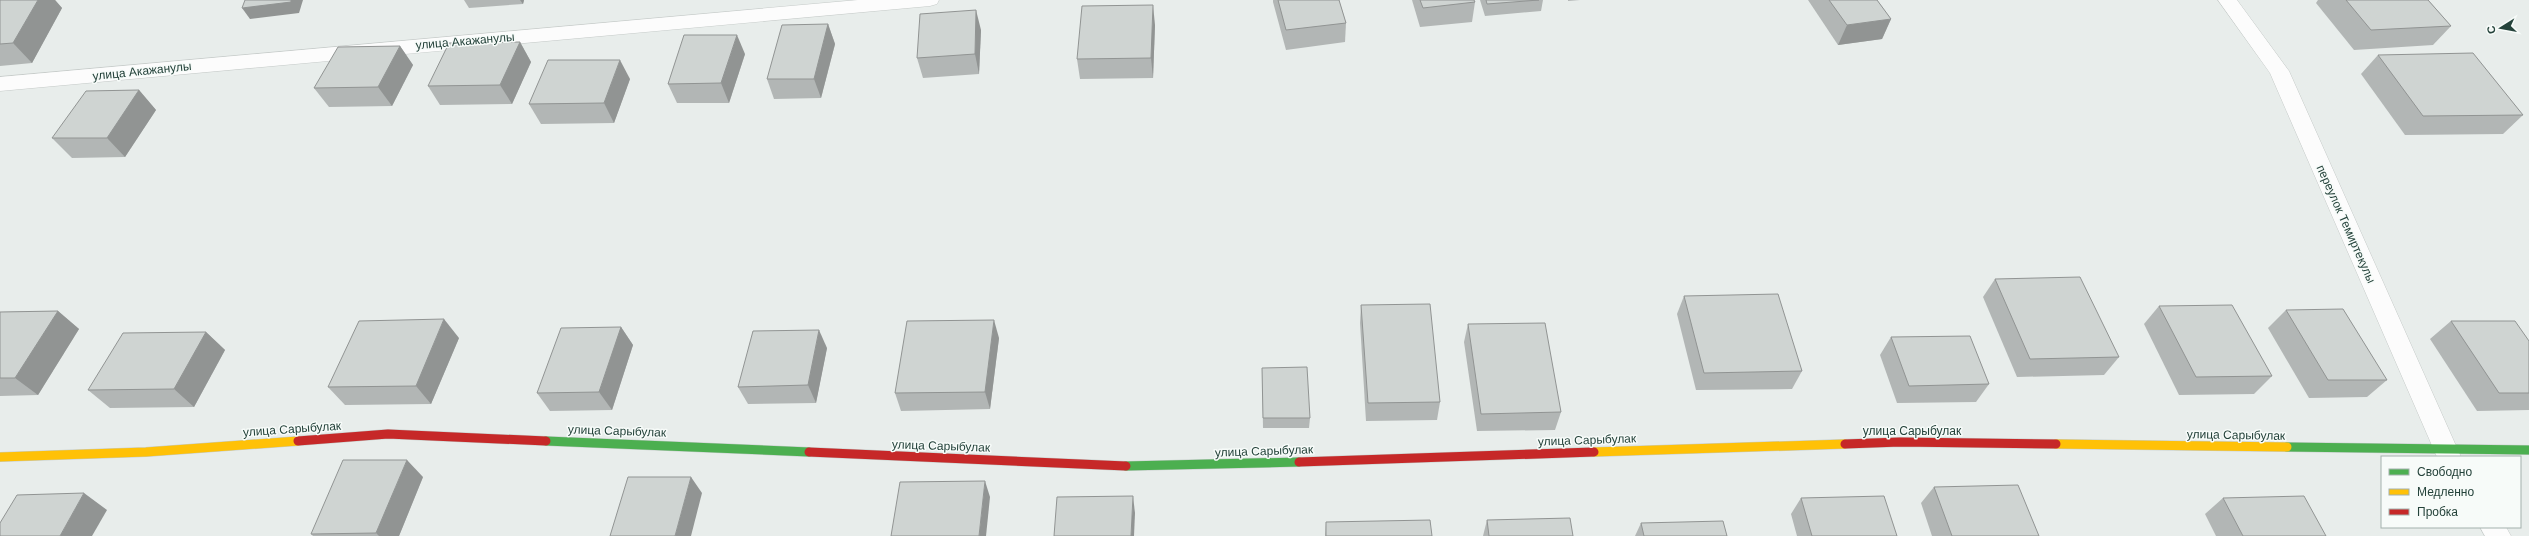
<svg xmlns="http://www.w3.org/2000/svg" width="2529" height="536" font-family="Arial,sans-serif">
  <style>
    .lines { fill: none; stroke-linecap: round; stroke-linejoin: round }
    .street-casing { stroke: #c5cac8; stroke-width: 1 }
    .fast-casing { stroke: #c3cbc8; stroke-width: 10 }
    .slow-casing { stroke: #c3cbc8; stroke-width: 10 }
    .jam-casing { stroke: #c3cbc8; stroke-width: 10 }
    .street { fill: #fcfcfc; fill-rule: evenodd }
    .fast { stroke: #4caf50; stroke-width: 9 }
    .slow { stroke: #ffc107; stroke-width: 9 }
    .jam { stroke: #c62828; stroke-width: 9 }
    .wall { fill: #b2b6b5 }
    .shaded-wall { fill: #919493 }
    .building { fill: #cfd4d2; stroke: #919493 }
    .labels { text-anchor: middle; stroke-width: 3; stroke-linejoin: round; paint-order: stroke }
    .street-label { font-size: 12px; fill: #24423a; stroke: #f7fbf9 }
  </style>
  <rect width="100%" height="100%" fill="#e8edeb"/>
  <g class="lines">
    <g class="street-casing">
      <g id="street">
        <polygon points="858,0 939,0 937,4 930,6 0,91 0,77"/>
        <polygon points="2218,0 2237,0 2289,71 2461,457 2437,457 2270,73"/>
        <polygon points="2480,527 2506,527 2511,536 2485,536"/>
      </g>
    </g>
    <g class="fast-casing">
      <g id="fast">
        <polyline points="546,441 809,452"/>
        <polyline points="2287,447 2529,450"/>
        <polyline points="1126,466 1299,462"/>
      </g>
    </g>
    <g class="slow-casing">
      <g id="slow">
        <polyline points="2056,444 2287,447"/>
        <polyline points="1594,452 1845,444"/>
        <polyline points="0,457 146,452 298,441"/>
      </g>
    </g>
    <g class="jam-casing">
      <g id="jam">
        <polyline points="298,441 388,434 546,441"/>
        <polyline points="1845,444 1900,442 2056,444"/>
        <polyline points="809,452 1126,466"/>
        <polyline points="1299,462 1594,452"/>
      </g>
    </g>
    <use href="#street" class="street"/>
    <use href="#fast" class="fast"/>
    <use href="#slow" class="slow"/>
    <use href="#jam" class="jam"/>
  </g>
  <g class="wall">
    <polygon points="0,0 55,0 62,8 32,63 0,66"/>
    <polygon points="464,0 524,0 523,4 469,8"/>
    <polygon points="1273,0 1339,0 1346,23 1345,42 1286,50 1273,2"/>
    <polygon points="1412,0 1474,0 1475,2 1472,22 1420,27"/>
    <polygon points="1480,0 1543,0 1541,11 1485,16"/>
    <polygon points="1568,0 1580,0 1568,1"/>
    <polygon points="1808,0 1877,0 1891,19 1882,39 1838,45"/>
    <polygon points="2318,0 2428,0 2451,26 2433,45 2354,50 2316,3"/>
    <polygon points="828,24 835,44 821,98 774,99 767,79"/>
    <polygon points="1155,25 1153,78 1080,79 1077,59"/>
    <polygon points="981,30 979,74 923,78 917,58"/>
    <polygon points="520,42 531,62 512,104 440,105 428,86"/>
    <polygon points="400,46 413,65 392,106 329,107 314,88"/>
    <polygon points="745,54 729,103 677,103 668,84"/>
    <polygon points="2378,55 2523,115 2503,134 2405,135 2361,74"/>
    <polygon points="630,79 614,123 541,124 529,104"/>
    <polygon points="139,90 156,110 125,157 72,158 52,138"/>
    <polygon points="1995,279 2119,357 2104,375 2017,377 1983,297"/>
    <polygon points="1684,296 1802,371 1792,389 1696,390 1677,314"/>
    <polygon points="1361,305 1440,402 1437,420 1366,421 1360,323"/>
    <polygon points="2159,306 2272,376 2254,394 2179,395 2144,324"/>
    <polygon points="2286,310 2387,380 2367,397 2309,398 2268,328"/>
    <polygon points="58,311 79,329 38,395 0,396 0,312"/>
    <polygon points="2451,321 2529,341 2529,410 2477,411 2430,339"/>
    <polygon points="1468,324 1561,412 1555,430 1477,431 1464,342"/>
    <polygon points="621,327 633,345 612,410 550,411 537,393"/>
    <polygon points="206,332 225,350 194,407 110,408 88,390"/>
    <polygon points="1891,337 1989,384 1976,402 1897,403 1880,355"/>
    <polygon points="459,338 431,404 345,405 328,387"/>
    <polygon points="999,338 990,409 901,411 895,393"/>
    <polygon points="827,348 816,403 748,404 738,387"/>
    <polygon points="1262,368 1310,418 1309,428 1263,428"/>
    <polygon points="423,477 399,536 313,536 311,534"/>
    <polygon points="1934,487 2039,536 1932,536 1921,503"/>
    <polygon points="1801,498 1897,536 1797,536 1791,514"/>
    <polygon points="2223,498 2326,536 2216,536 2205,514"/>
    <polygon points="1487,520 1573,536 1483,536"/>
    <polygon points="1326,522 1432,536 1325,536"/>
    <polygon points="1641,523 1727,536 1635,536"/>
  </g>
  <g class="shaded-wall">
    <polygon points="38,0 55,0 62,8 32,63 13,43"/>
    <polygon points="291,0 303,0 299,13 250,19 242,8"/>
    <polygon points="520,0 524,0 523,4"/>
    <polygon points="1153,5 1155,25 1153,78 1151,58"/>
    <polygon points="976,10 981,30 979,74 975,54"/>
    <polygon points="1891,19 1882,39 1838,45 1847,25"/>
    <polygon points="828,24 835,44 821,98 814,79"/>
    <polygon points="737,35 745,54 729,103 721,83"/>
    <polygon points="520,42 531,62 512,104 500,85"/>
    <polygon points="400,46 413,65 392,106 378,87"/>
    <polygon points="620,60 630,79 614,123 604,103"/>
    <polygon points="139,90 156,110 125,157 107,138"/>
    <polygon points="58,311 79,329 38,395 15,378"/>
    <polygon points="444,319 459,338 431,404 416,386"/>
    <polygon points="994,320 999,338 990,409 985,392"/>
    <polygon points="621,327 633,345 612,410 599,392"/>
    <polygon points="819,330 827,348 816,403 808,385"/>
    <polygon points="206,332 225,350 194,407 174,389"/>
    <polygon points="407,460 423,477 399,536 379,536 376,533"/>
    <polygon points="691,477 702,493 691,536 675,536"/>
    <polygon points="985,481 990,497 986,536 979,536"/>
    <polygon points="84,493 107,510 92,536 60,536"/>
    <polygon points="1133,496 1135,513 1134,536 1131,536"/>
  </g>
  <g class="building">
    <polygon points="0,0 38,0 13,43 0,44"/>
    <polygon points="245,0 291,0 291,2 242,8"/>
    <polygon points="1278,0 1339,0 1346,23 1286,30"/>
    <polygon points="1420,0 1474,0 1475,2 1423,8"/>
    <polygon points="1486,0 1539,0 1487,4"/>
    <polygon points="1829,0 1877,0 1891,19 1847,25"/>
    <polygon points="2346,0 2428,0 2451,26 2371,30"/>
    <polygon points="1153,5 1151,58 1077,59 1082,6"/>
    <polygon points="976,10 975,54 917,58 920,14"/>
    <polygon points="828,24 814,79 767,79 782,25"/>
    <polygon points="684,35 737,35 721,83 668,84"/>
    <polygon points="520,42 500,85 428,86 449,43"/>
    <polygon points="400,46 378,87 314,88 338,47"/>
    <polygon points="2473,53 2523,115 2423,116 2378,55"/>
    <polygon points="548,60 620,60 604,103 529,104"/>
    <polygon points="139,90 107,138 52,138 86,91"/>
    <polygon points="2080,277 2119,357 2030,359 1995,279"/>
    <polygon points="1778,294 1802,371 1704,373 1684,296"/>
    <polygon points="1430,304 1440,402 1368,403 1361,305"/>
    <polygon points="2232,305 2272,376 2196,377 2159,306"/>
    <polygon points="2343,309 2387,380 2328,380 2286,310"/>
    <polygon points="58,311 15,378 0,378 0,312"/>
    <polygon points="444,319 416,386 328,387 359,321"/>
    <polygon points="994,320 985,392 895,393 907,321"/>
    <polygon points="2451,321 2515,321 2529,341 2529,393 2499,393"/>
    <polygon points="1545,323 1561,412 1481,414 1468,324"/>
    <polygon points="621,327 599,392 537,393 561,328"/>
    <polygon points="819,330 808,385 738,387 753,331"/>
    <polygon points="206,332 174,389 88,390 123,333"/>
    <polygon points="1970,336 1989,384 1909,386 1891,337"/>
    <polygon points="1307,367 1310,418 1263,418 1262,368"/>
    <polygon points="343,460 407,460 376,533 311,534"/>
    <polygon points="628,477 691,477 675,536 610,536"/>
    <polygon points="985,481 979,536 891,536 900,482"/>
    <polygon points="2018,485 2039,536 1952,536 1934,487"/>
    <polygon points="84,493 60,536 0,536 0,523 17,495"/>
    <polygon points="1133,496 1131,536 1054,536 1057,497"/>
    <polygon points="1884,496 1897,536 1812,536 1801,498"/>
    <polygon points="2304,496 2326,536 2243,536 2223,498"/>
    <polygon points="1570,518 1573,536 1489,536 1487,520"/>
    <polygon points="1430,520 1432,536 1326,536 1326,522"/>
    <polygon points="1723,521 1727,536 1644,536 1641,523"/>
  </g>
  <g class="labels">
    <g class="street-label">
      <text transform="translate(465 41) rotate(-5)" y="4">улица Акажанулы</text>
      <text transform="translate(142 71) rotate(-6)" y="4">улица Акажанулы</text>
      <text transform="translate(2346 224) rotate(66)" y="4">переулок Темиртекулы</text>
      <text transform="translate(292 429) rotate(-4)" y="4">улица Сарыбулак</text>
      <text transform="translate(617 431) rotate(2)" y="4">улица Сарыбулак</text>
      <text x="1912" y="435">улица Сарыбулак</text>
      <text transform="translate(2236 435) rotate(1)" y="4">улица Сарыбулак</text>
      <text transform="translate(1587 440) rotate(-2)" y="4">улица Сарыбулак</text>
      <text transform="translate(941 446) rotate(2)" y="4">улица Сарыбулак</text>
      <text transform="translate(1264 451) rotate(-2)" y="4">улица Сарыбулак</text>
    </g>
  </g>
  <rect x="2381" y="456" width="140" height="72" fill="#f7fbf9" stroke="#a3b1ad"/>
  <rect x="2389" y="469" width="20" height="6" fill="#4caf50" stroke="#a3b1ad"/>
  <text x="2417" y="476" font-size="12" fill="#24423a">Свободно</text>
  <rect x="2389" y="489" width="20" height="6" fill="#ffc107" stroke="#a3b1ad"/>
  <text x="2417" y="496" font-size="12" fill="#24423a">Медленно</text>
  <rect x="2389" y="509" width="20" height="6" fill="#c62828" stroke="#a3b1ad"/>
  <text x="2417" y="516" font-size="12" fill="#24423a">Пробка</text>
  <g transform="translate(2501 28) rotate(259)" stroke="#f7fbf9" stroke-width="3" paint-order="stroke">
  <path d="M0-3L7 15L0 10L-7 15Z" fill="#24423a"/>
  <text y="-6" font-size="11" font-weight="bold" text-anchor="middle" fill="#24423a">С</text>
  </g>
</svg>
